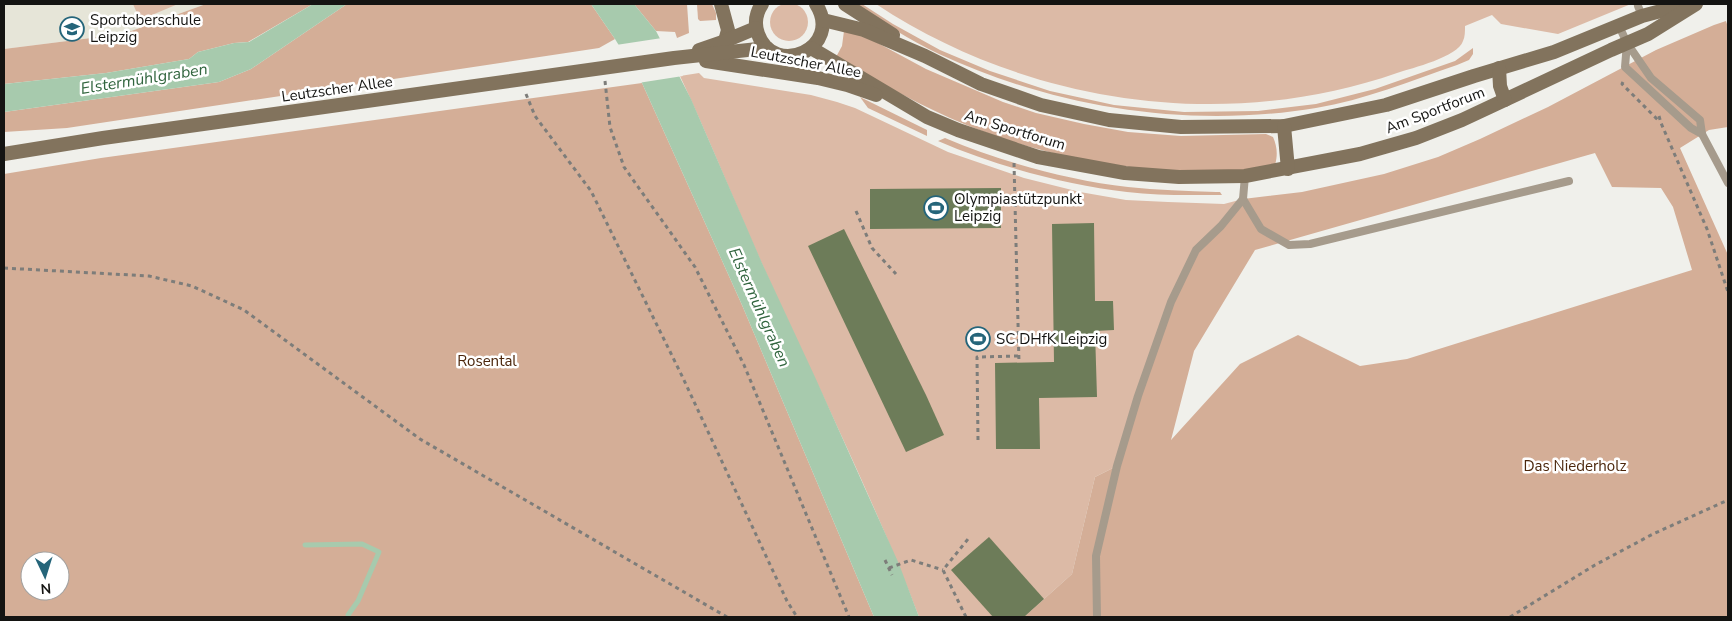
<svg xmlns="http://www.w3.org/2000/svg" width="1732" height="621" font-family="'Nunito Sans',sans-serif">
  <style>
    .built { fill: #e6e5d8 }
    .green { fill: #dcbaa6 }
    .forest { fill: #d4ae97; fill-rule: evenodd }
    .water { fill: #a7caad }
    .pier { fill: #f0f0eb }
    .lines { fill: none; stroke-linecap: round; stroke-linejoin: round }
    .stream { stroke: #a7caad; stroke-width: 5 }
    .building { fill: #6d7c59 }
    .path { stroke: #7d7d7a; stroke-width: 3; stroke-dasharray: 4 4; stroke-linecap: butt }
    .service { stroke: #a69b8c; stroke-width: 8 }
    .secondary { stroke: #82735d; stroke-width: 14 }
    .labels { text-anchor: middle; stroke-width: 5; stroke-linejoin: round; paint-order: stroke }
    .poi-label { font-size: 15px; fill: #141412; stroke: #fff; text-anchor: start }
    .street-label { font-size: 15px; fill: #141412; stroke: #fff }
    .park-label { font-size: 15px; fill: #4b260b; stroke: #fff }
    .water-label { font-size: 16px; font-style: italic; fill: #31653e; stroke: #fff }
  </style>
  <rect width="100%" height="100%" fill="#f0f0eb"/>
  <polygon class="built" points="4,4 206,4 123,34 4,49"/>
  <g class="green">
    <circle cx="789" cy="22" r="19"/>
    <polygon points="133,4 178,4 140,20"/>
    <path d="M876,4H1631L1558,34L1501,24L1492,15L1465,26C1465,31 1465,37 1463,41C1458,57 1412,68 1397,73C1225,133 1027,104 876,4Z"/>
    <path d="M699,73L704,78L811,95L837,102L855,108L948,152L1024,178L1080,192L1126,200L1168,202L1224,204L1243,199L1117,466L1095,477L1072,574L1024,617H919C873,497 815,381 762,264C734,201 709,138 680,76Z"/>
  </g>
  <g class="forest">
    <polygon points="206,4 313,4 248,42 234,43 198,52 189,59 106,73 4,84 4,49 123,34"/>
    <polygon points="347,4 591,4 615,39 599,48 67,128 4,132 4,112 219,82 251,69"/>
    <polygon points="634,4 687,4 689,33 677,38 675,32 656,31"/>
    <polygon points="697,4 712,4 716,13 716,20 700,21 698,19"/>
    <path d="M855,4H862L893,24L940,50L990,71L1050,91L1114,105L1184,112L1258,111L1316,104L1375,89L1455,61L1473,48V54L1469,60L1457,65C1411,81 1364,100 1316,108C1188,129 1056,108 939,54C909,40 882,22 855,4Z"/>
    <path d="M1726,21L1728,27V127L1709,130L1680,148L1728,255V617H1024L1072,574L1095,477L1117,466L1171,302L1196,250L1243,199L1302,192L1384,174L1438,157L1480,139L1548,107L1656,50L1714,25ZM1595,153L1612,187L1661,188L1673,207L1692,270L1407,359L1360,366L1298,335L1240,364L1171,440L1194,351L1255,250Z"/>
    <path d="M844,31L863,35L926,69L1003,102L1036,113L1084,124L1128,132L1181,136L1266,134L1273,137C1277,146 1278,155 1275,165C1262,167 1248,170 1234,171C1140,176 1035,156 950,118C910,100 873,79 836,57L842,46Z"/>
    <path d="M642,83L742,305L874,617H4V174L101,158ZM30,561H60V591H30Z"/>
    <polygon points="860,97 927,130 927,136 868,108"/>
    <path d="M945,138C1002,162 1067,180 1128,187C1157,190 1187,191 1216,192H1220L1222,195C1190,195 1158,196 1127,192C1065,185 996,166 938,141Z"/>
  </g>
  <g class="water">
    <polygon points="313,4 347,4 251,69 219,82 4,112 4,84 106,73 189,59 198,52 234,43 249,42"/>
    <polygon points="591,4 634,4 656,31 691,99 762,263 815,377 899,564 919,617 874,617 742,305 642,83 615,39"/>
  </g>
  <polygon class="pier" points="662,38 683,76 638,83 616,45"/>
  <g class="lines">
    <polyline class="stream" points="305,545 362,544 379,552 358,601 348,615 349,617"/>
  </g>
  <g class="building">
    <polygon points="1001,188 1001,228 870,229 870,189"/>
    <polygon points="1094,223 1095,301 1113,301 1114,330 1095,331 1097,397 1039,398 1040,449 996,449 995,363 1054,362 1052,224"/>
    <polygon points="844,229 926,395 944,435 906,452 808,246"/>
    <polygon points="989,537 1044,599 1024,617 993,617 951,570"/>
  </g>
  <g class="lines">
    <g class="path">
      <polyline points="605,81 610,127 624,167 695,267 744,365 849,617"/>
      <polyline points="1623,82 1622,84 1660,122"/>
      <polyline points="526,94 535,116 591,191 683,378 787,601 797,617"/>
      <polyline points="1659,116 1661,123 1707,229 1728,292"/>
      <polyline points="1014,163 1019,363"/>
      <polyline points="856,211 872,248 896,274"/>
      <polyline points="4,268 149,276 192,286 244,310 420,439 727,617"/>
      <polyline points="978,440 977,357 1019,356"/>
      <polyline points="885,560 892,575"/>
      <polyline points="889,568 911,560 943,570"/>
      <polyline points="966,617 943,570 968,539"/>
      <polyline points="1510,617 1595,565 1653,534 1728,500"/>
    </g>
    <g class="service">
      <polyline points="1638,6 1642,16"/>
      <polyline points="1619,26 1627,43 1651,78 1700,120 1702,134 1728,183"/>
      <polyline points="1627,43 1625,67 1691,128 1702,134"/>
      <polyline points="1245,176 1243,199 1261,229 1289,245 1310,244 1569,181"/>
      <polyline points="1097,617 1096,556 1117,466 1138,396 1171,302 1196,250 1221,226 1243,199"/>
    </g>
    <g class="secondary">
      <polyline points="721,4 728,30 725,41"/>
      <path d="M762,4C756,13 754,23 758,34C774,79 844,48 816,4"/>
      <polyline points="845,4 893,35"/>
      <polyline points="823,20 864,30 925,56 981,84 1041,105 1109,120 1181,127 1284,126 1386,105 1474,76 1554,52 1642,16 1687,4"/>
      <polyline points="811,48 927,117 958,130 1038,157 1125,173 1179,177 1245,176 1360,154 1416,138 1462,120 1611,50 1648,34 1696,4"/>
      <polyline points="699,50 725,41 756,28"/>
      <polyline points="706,61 818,78 847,85 876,95"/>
      <polyline points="1499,68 1500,86 1505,100"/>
      <polyline points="1284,126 1288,169"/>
      <polyline points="4,154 103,138 674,58 767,48"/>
    </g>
  </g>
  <defs>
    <g id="school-ring" transform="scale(1.25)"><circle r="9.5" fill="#fff" stroke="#25657a" stroke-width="1.5"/><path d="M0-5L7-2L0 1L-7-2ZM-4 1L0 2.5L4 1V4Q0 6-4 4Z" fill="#25657a"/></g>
    <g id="stadium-ring" transform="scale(1.25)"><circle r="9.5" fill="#fff" stroke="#25657a" stroke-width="1.5"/><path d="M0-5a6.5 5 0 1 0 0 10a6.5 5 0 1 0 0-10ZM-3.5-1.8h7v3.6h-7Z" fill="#25657a"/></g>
  </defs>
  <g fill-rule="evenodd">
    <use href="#school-ring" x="72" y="29"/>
    <use href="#stadium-ring" x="936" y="208"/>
    <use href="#stadium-ring" x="978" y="339"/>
  </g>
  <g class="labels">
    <g class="poi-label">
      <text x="90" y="25">Sportoberschule<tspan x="90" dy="17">Leipzig</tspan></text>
      <text x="954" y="204">Olympiastützpunkt<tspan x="954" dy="17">Leipzig</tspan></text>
      <text x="996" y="344">SC DHfK Leipzig</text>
    </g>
    <g class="street-label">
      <text transform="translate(806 62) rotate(11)" y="5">Leutzscher Allee</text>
      <text transform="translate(337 89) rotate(-8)" y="5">Leutzscher Allee</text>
      <text transform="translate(1435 110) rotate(-21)" y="5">Am Sportforum</text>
      <text transform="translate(1015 130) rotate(17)" y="5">Am Sportforum</text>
    </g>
    <g class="park-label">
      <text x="487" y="366">Rosental</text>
      <text x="1575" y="471">Das Niederholz</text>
    </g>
    <g class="water-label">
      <text transform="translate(144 78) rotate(-9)" y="6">Elstermühlgraben</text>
      <text transform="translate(760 307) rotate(66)" y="6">Elstermühlgraben</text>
    </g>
  </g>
  <rect width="1732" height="621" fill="none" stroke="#141412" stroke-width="10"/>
  <g transform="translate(45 576) rotate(176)"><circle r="24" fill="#ffffff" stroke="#a1a1a0"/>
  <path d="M0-4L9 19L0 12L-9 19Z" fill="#25657a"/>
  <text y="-8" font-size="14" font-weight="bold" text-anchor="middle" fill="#141412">N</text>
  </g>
</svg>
